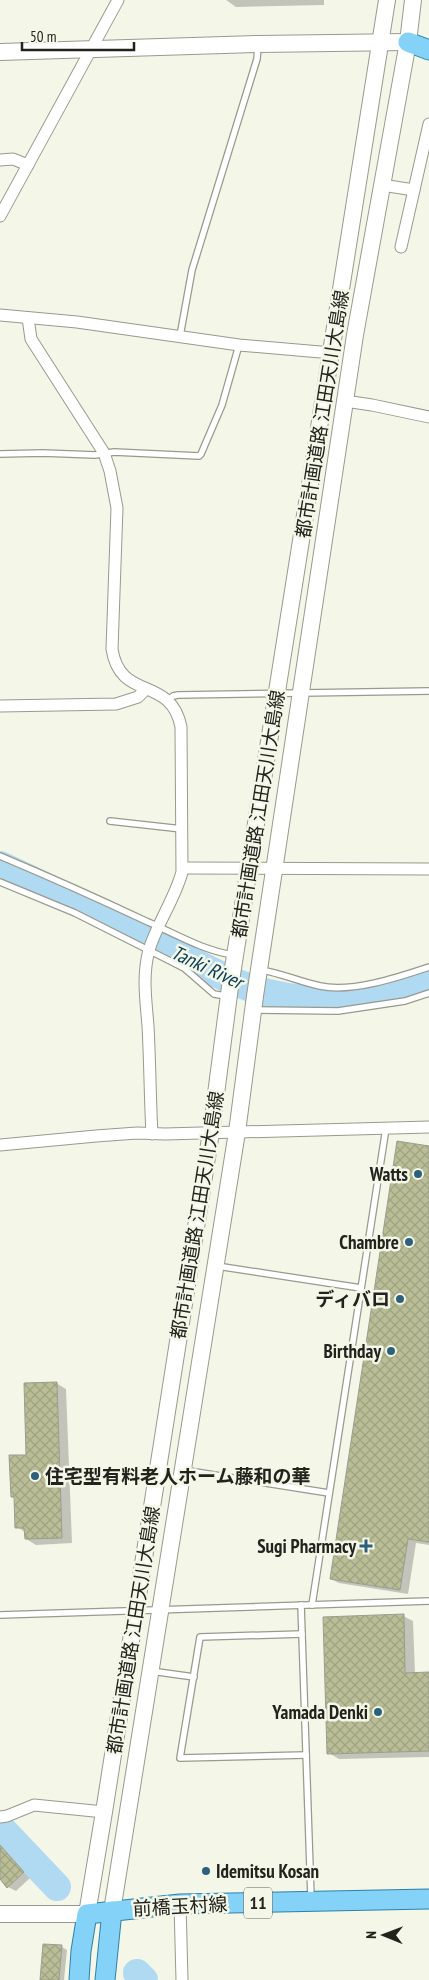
<svg xmlns="http://www.w3.org/2000/svg" width="429" height="1980" font-family="'PT Sans Narrow','Noto Sans JP',sans-serif">
  <style>
    .shadow { fill: #0003 }
    .lines { fill: none; stroke-linecap: round; stroke-linejoin: round }
    .river { stroke: #b0d9f2; stroke-width: 28 }
    .building { fill: url(#building-cross-hatch); stroke: #9c9d90 }
    .lane-casing { stroke: #989a8d; stroke-width: 8 }
    .street-casing { stroke: #989a8d; stroke-width: 13 }
    .secondary-casing { stroke: #989a8d; stroke-width: 18 }
    .primary-casing { stroke: #2d81a8; stroke-width: 21 }
    .lane { stroke: #fff; stroke-width: 5.5 }
    .street { stroke: #fff; stroke-width: 11 }
    .secondary { stroke: #fff; stroke-width: 16 }
    .primary { stroke: #84d2f7; stroke-width: 19 }
    .poi-dot { fill: #2c607d; stroke: #f4f6e8; stroke-width: 2 }
    .labels { text-anchor: middle; stroke-width: 5; stroke-linejoin: round; paint-order: stroke }
    .shield { fill: #f4f6e8; stroke: #62625b; stroke-width: 1 }
    .shield-label { font-size: 18px; font-weight: bold; fill: #23231e }
    .street-label { font-size: 19px; fill: #23231e; stroke: #f4f6e8 }
    .poi-label { font-size: 19px; font-weight: bold; fill: #23231e; stroke: #f4f6e8; text-anchor: end }
    .water-label { font-size: 20px; font-style: italic; fill: #073d56; stroke: #f4f6e8 }
  </style>
  <defs>
    <pattern id="building-cross-hatch" width="8" height="8" patternUnits="userSpaceOnUse" patternTransform="scale(1.25)"><rect width="8" height="8" fill="#babe96"/><path d="M0 0l8 8M0 8l8-8" fill="none" stroke="#a0a381"/></pattern>
  </defs>
  <rect width="100%" height="100%" fill="#f4f6e8"/>
  <g class="shadow">
    <polygon points="226,0 324,0 324,5 236,7"/>
    <polygon points="429,1147 429,1545 416,1543 408,1594 339,1583 331,1579"/>
    <polygon points="56,1383 66,1389 72,1543 36,1545 26,1539 25,1532 17,1527 16,1499 12,1497"/>
    <polygon points="403,1616 413,1621 415,1674 429,1673 429,1757 339,1759 329,1753"/>
    <polygon points="0,1842 31,1877 16,1891 8,1887 0,1877"/>
    <polygon points="62,1947 67,1950 64,1980 41,1980"/>
  </g>
  <g class="lines">
    <g class="river">
      <path d="M0,865C50,888 100,913 149,938C180,954 209,971 240,984C302,1009 368,1001 429,982"/>
      <polyline points="0,1827 57,1887"/>
      <polyline points="137,1973 144,1980"/>
    </g>
  </g>
  <g class="building">
    <polygon points="397,1141 429,1146 429,1542 408,1539 400,1590 330,1579"/>
    <polygon points="57,1382 62,1538 25,1539 24,1528 15,1528 14,1497 11,1497 9,1455 26,1455 24,1383"/>
    <polygon points="404,1614 405,1673 429,1672 429,1751 327,1754 323,1617"/>
    <polygon points="0,1845 24,1872 7,1888 0,1879"/>
    <polygon points="43,1944 62,1945 59,1980 40,1980"/>
  </g>
  <g class="lines">
    <g class="lane-casing">
      <g id="lane">
        <polyline points="180,336 192,270 257,59 258,46"/>
        <polyline points="0,454 43,453 95,455 114,452 199,456 201,454 222,405 239,345"/>
        <polyline points="169,700 173,696 178,695 429,691"/>
        <polyline points="110,821 182,829"/>
        <path d="M0,856C50,877 99,899 148,922C176,934 202,950 233,955"/>
        <polyline points="0,882 75,913 184,968 214,994 226,996"/>
        <path d="M261,970C281,973 300,982 320,986C352,993 399,977 429,967"/>
        <polyline points="256,1010 338,1011 405,1001 429,993"/>
        <polyline points="217,1266 361,1288"/>
        <polyline points="183,1470 329,1493"/>
        <polyline points="301,1605 311,1898"/>
        <polyline points="312,1605 386,1128"/>
        <polyline points="0,1615 429,1601"/>
        <polyline points="302,1634 200,1637 180,1758 306,1755"/>
        <polyline points="151,1671 194,1677"/>
      </g>
    </g>
    <g class="street-casing">
      <g id="street">
        <polyline points="0,160 13,159 28,165"/>
        <polyline points="382,185 414,190"/>
        <polyline points="0,216 118,0"/>
        <polyline points="401,247 429,124"/>
        <polyline points="0,315 77,322 239,345 332,353"/>
        <path d="M28,318L31,339L104,453L110,471L117,508L112,649C120,702 171,675 181,727L182,872C175,899 157,923 149,950C142,976 146,1000 148,1026C150,1062 150,1098 152,1134"/>
        <polyline points="345,401 372,405 429,417"/>
        <polyline points="0,706 116,704 138,697 146,689"/>
        <polyline points="183,868 429,869"/>
        <polyline points="0,1145 96,1136 137,1133 165,1134 429,1127"/>
        <polyline points="0,1817 7,1816 34,1805 104,1812"/>
        <polyline points="180,1904 182,1980"/>
      </g>
    </g>
    <g class="secondary-casing">
      <g id="secondary">
        <polyline points="0,52 258,44 408,42"/>
        <polyline points="112,1911 237,1132 255,996 355,335 408,42 413,0"/>
        <polyline points="0,1914 87,1914 104,1812 211,1132 230,987 387,0"/>
      </g>
    </g>
    <g class="primary-casing">
      <g id="primary">
        <polyline points="408,42 429,50"/>
        <polyline points="79,1980 81,1951 87,1914 180,1904 429,1899"/>
        <polyline points="105,1980 112,1911"/>
      </g>
    </g>
    <use href="#lane" class="lane"/>
    <use href="#street" class="street"/>
    <use href="#secondary" class="secondary"/>
    <use href="#primary" class="primary"/>
  </g>
  <g class="poi-dot">
    <circle cx="418" cy="1174" r="5"/>
    <circle cx="409" cy="1242" r="5"/>
    <circle cx="400" cy="1299" r="5"/>
    <circle cx="391" cy="1351" r="5"/>
    <circle cx="35" cy="1476" r="5"/>
    <path d="M363.5 1538.5h5v5h5v5h-5v5h-5v-5h-5v-5h5z"/>
    <circle cx="378" cy="1712" r="5"/>
    <circle cx="206" cy="1871" r="5"/>
  </g>
  <g class="labels">
    <rect class="shield" x="244" y="1887.5" width="28" height="31" rx="4"/>
    <g class="shield-label">
      <text x="258" y="1909">11</text>
    </g>
    <g class="street-label">
      <text transform="translate(322 414) rotate(-81)" y="7">都市計画道路 江田天川大島線</text>
      <text transform="translate(258 814) rotate(-81)" y="7">都市計画道路 江田天川大島線</text>
      <text transform="translate(197 1215) rotate(-81)" y="7">都市計画道路 江田天川大島線</text>
      <text transform="translate(133 1630) rotate(-81)" y="7">都市計画道路 江田天川大島線</text>
      <text transform="translate(180 1906) rotate(-3)" y="7">前橋玉村線</text>
    </g>
    <g class="poi-label">
      <text x="408" y="1181">Watts</text>
      <text x="399" y="1249">Chambre</text>
      <text x="390" y="1306">ディバロ</text>
      <text x="381" y="1358">Birthday</text>
      <text x="45" y="1483" text-anchor="start">住宅型有料老人ホーム藤和の華</text>
      <text x="356" y="1553">Sugi Pharmacy</text>
      <text x="368" y="1719">Yamada Denki</text>
      <text x="216" y="1878" text-anchor="start">Idemitsu Kosan</text>
    </g>
    <g class="water-label">
      <text transform="translate(207 967) rotate(25)" y="7">Tanki River</text>
    </g>
  </g>
  <g transform="translate(384 1935) rotate(271)" stroke="#f4f6e8" stroke-width="4" paint-order="stroke">
  <path d="M0-4L9 19L0 12L-9 19Z" fill="#23231e"/>
  <text y="-8" font-size="14" font-weight="bold" text-anchor="middle" fill="#23231e">N</text>
  </g>
  <path d="M22 42v8h112v-8" fill="none" stroke="#23231e" stroke-width="2.5"/>
  <text x="30" y="42" font-size="15" fill="#23231e" stroke="#f4f6e8" stroke-width="4" paint-order="stroke">50 m</text>
</svg>
